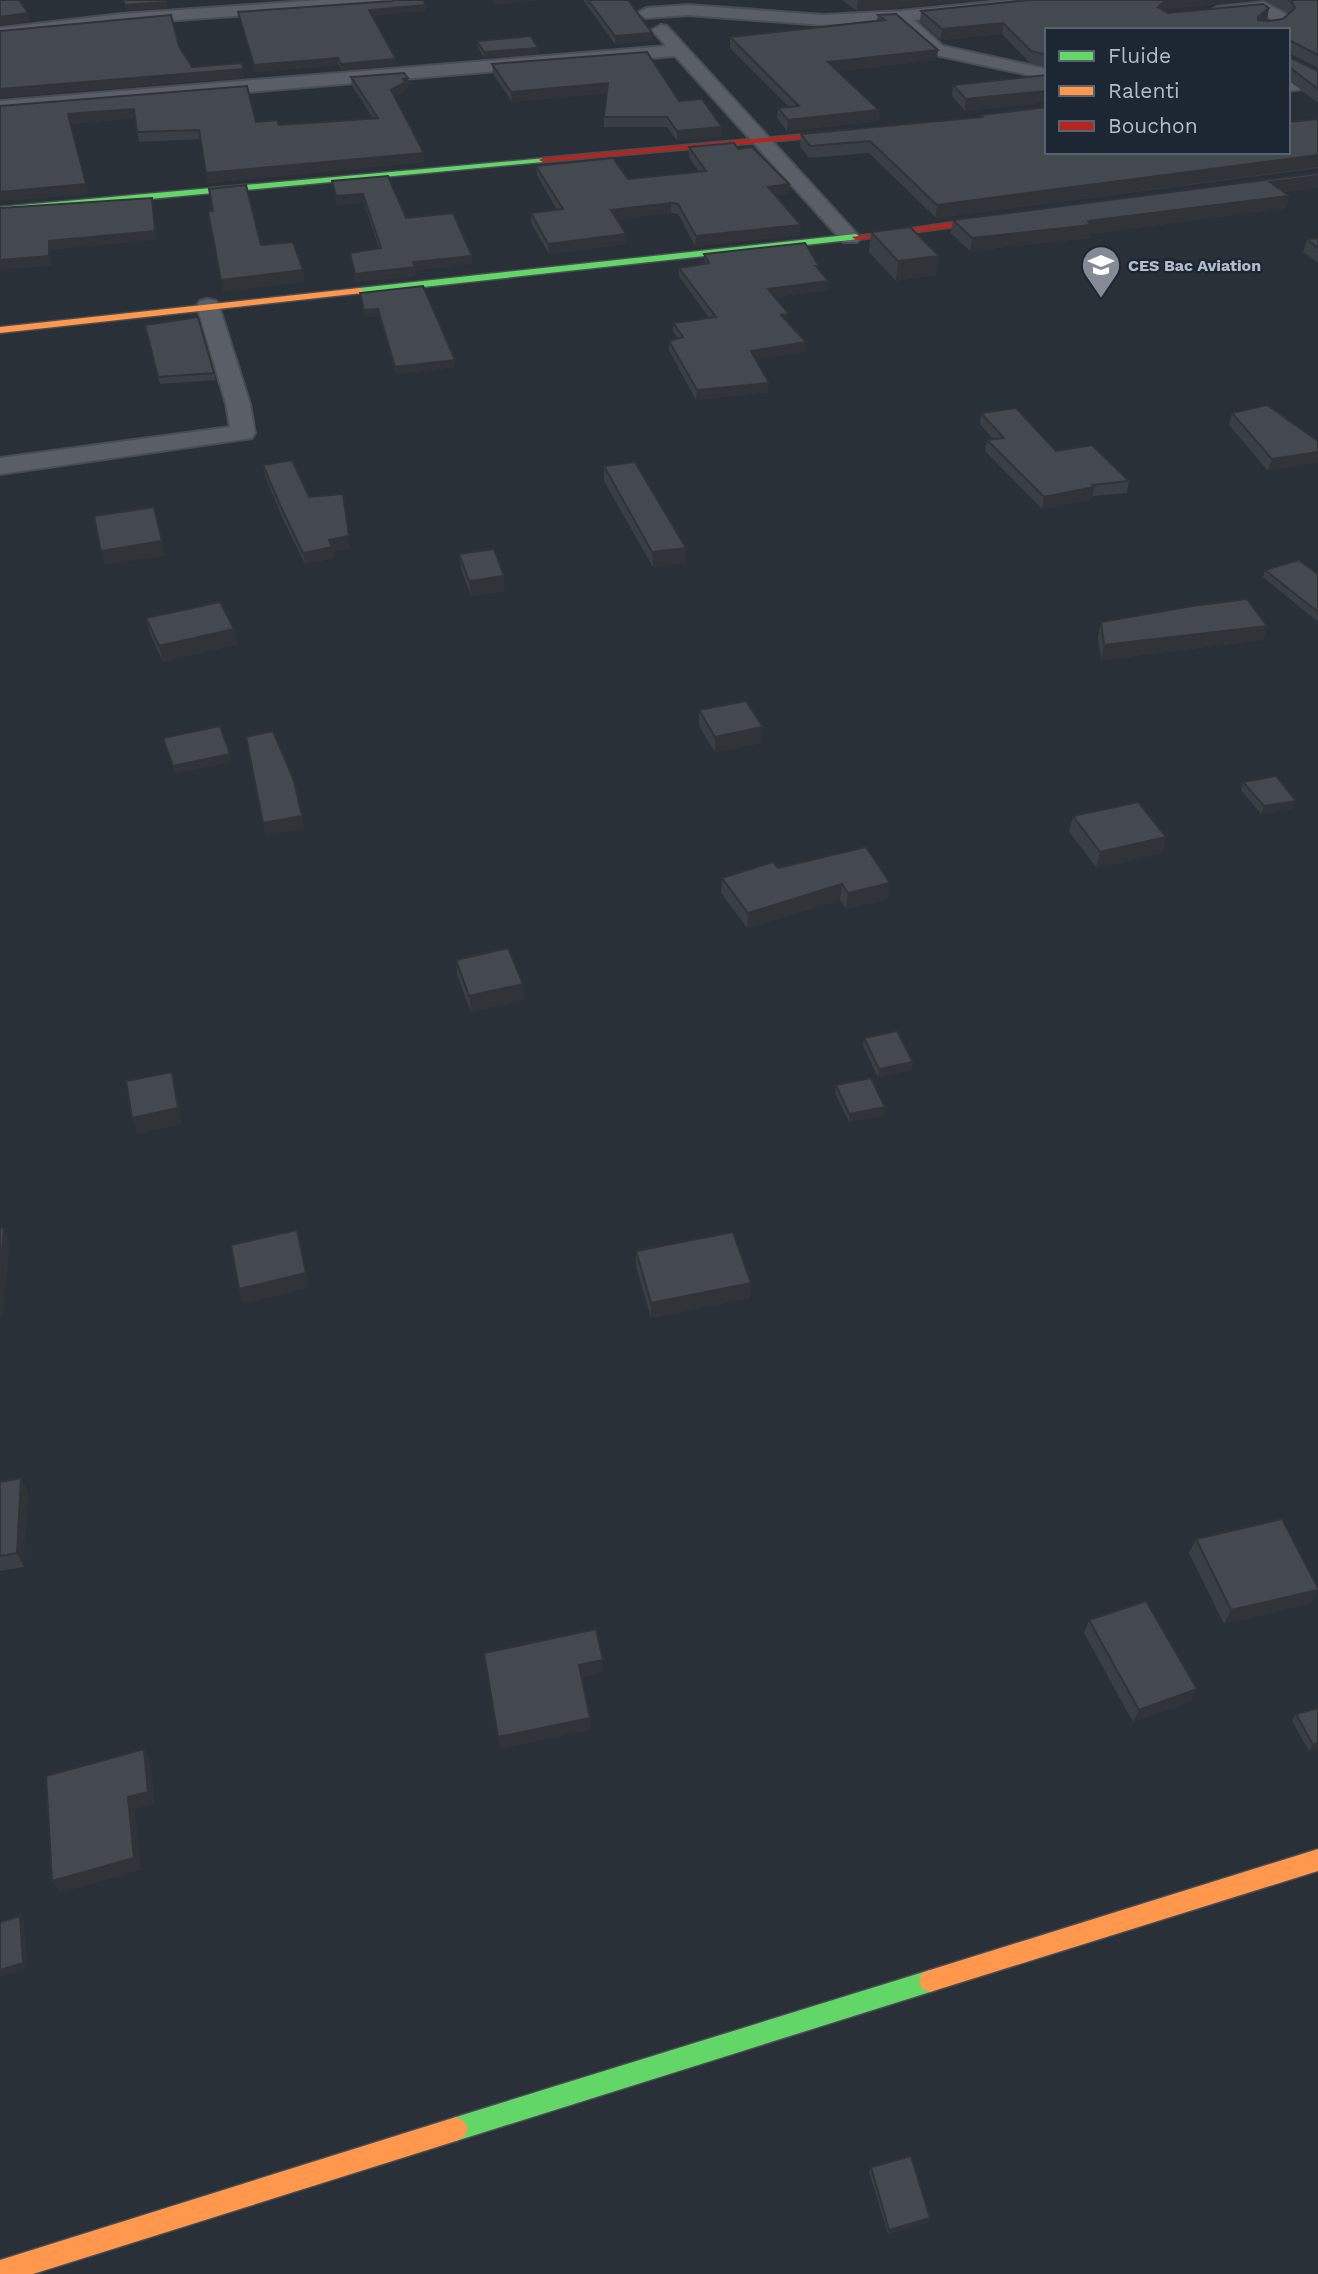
<svg xmlns="http://www.w3.org/2000/svg" width="1318" height="2274" font-family="'Work Sans',sans-serif">
  <style>
    .lines { fill: none; stroke-linecap: round; stroke-linejoin: round }
    .street-casing { stroke: #484c53; stroke-width: 4 }
    .fast-casing { stroke: #484c53; stroke-width: 3 }
    .slow-casing { stroke: #484c53; stroke-width: 3 }
    .jam-casing { stroke: #484c53; stroke-width: 3 }
    .street { fill: #5a5e66; fill-rule: evenodd }
    .fast { fill: #63d668; fill-rule: evenodd }
    .slow { fill: #ff974d; fill-rule: evenodd }
    .jam { fill: #b3261e; fill-rule: evenodd }
    .wall { fill: #3a3f45 }
    .shaded-wall { fill: #303338 }
    .building { fill: #444950; stroke: #303338; stroke-width: 2 }
    .labels { text-anchor: middle; stroke-width: 5; stroke-linejoin: round; paint-order: stroke }
    .far-poi-label { font-size: 16px; font-weight: bold; fill: #b4bcc9; stroke: #1d2633; text-anchor: start }
  </style>
  <rect width="100%" height="100%" fill="#2a3038"/>
  <g class="lines">
    <g class="street-casing">
      <g id="street">
        <polygon points="321,0 400,0 392,5 121,24 0,38 0,28 121,14"/>
        <polygon points="1011,0 1070,0 1062,5 914,20 943,46 1047,69 1047,79 931,54 896,21 823,25 688,15 646,18 638,13 646,8 688,5 823,15 900,11"/>
        <path d="M1264,2L1288,15L1290,19C1281,31 1271,30 1257,30L1271,19L1261,12L1217,17L1209,12L1217,7Z"/>
        <polygon points="661,25 667,26 857,234 861,238 857,242 843,242 675,56 0,113 0,101 666,46 652,30"/>
        <polygon points="1318,77 1318,87 1288,91 1288,81"/>
        <polygon points="208,299 216,301 219,306 250,404 255,433 252,438 0,474 0,458 230,427 226,404 197,306 200,301"/>
      </g>
    </g>
    <g class="fast-casing">
      <g id="fast">
        <polygon points="546,158 543,162 0,213 0,207"/>
        <polygon points="856,234 860,237 859,239 359,294 354,291 359,288"/>
        <polygon points="930,1970 938,1973 941,1981 938,1989 930,1992 456,2141 448,2137 444,2129 448,2121 456,2117"/>
      </g>
    </g>
    <g class="slow-casing">
      <g id="slow">
        <polygon points="359,288 364,291 362,293 0,333 0,327"/>
        <polygon points="1318,1849 1318,1871 930,1992 922,1989 919,1981 922,1973 930,1970"/>
        <polygon points="456,2117 464,2121 468,2129 464,2137 456,2141 33,2274 0,2274 0,2260"/>
      </g>
    </g>
    <g class="jam-casing">
      <g id="jam">
        <polygon points="852,130 855,134 543,162 539,160 543,158"/>
        <polygon points="1003,215 1006,216 1006,220 856,240 852,237"/>
      </g>
    </g>
    <use href="#street" class="street"/>
    <use href="#fast" class="fast"/>
    <use href="#slow" class="slow"/>
    <use href="#jam" class="jam"/>
  </g>
  <g class="wall">
    <polygon points="583,0 628,0 652,33 652,40 615,44"/>
    <polygon points="842,0 980,0 857,11"/>
    <polygon points="1029,0 1258,0 1166,9 1164,11 1168,13 1269,8 1267,19 1264,21 1269,21 1283,19 1289,13 1265,0 1318,0 1318,68 1289,53 1289,57 1318,71 1318,103 1288,80 1288,30 1047,30 1047,67 1030,63 1002,34 941,40 920,22 921,11"/>
    <polygon points="392,1 426,11 372,15 397,66 342,70 339,65 255,72 238,12"/>
    <polygon points="878,15 937,60 838,71 879,121 787,131 777,118 778,108 789,107 730,48 730,37 877,20"/>
    <polygon points="477,41 538,54 484,58 478,47"/>
    <polygon points="492,64 679,101 722,137 677,141 667,127 604,127 604,117 607,93 512,102 493,74"/>
    <polygon points="1047,75 1047,102 965,111 952,96 953,85"/>
    <polygon points="351,77 409,87 405,88 405,91 395,97 424,162 208,183 200,139 139,142 135,118 71,124 88,194 0,201 0,106 256,122 279,125 373,118 352,86"/>
    <polygon points="980,115 1047,152 1318,119 1318,168 936,218 869,153 809,158 800,146 801,134 980,117"/>
    <polygon points="689,147 738,149 789,194 776,195 800,235 695,246 678,214 671,213 617,219 626,244 549,254 531,223 531,213 557,210 537,175 536,166 628,179 699,172 689,157"/>
    <polygon points="332,181 406,218 472,256 472,264 416,270 416,276 356,282 350,253 379,249 364,202 337,205"/>
    <polygon points="1318,188 1284,192 1289,196 1286,208 1090,234 1089,238 970,251 951,233 953,220"/>
    <polygon points="871,232 939,256 936,275 896,281 869,252"/>
    <polygon points="1318,238 1318,263 1303,252 1307,239"/>
    <polygon points="704,254 819,266 819,270 828,290 775,297 788,323 806,351 755,360 768,392 696,400 669,350 669,341 678,338 673,332 673,323 709,318 679,276 679,268 705,264"/>
    <polygon points="360,293 455,360 455,367 396,374 379,316 365,317"/>
    <polygon points="145,325 214,373 216,380 160,384"/>
    <polygon points="981,413 1056,451 1129,481 1127,493 1093,496 1092,499 1042,509 985,451 987,440 993,439 980,424"/>
    <polygon points="1232,413 1318,441 1268,471 1229,425"/>
    <polygon points="263,465 309,497 350,548 333,552 334,558 305,564 282,517 265,476"/>
    <polygon points="604,466 686,548 686,563 653,567 604,481"/>
    <polygon points="459,554 505,591 471,596 461,569"/>
    <polygon points="1265,570 1318,574 1318,622 1263,577"/>
    <polygon points="146,618 234,629 237,644 163,662 150,633"/>
    <polygon points="1101,622 1267,626 1263,640 1101,660 1098,637"/>
    <polygon points="699,710 762,743 715,752 699,726"/>
    <polygon points="1243,782 1293,808 1261,814 1241,790"/>
    <polygon points="1073,816 1166,837 1162,853 1097,868 1069,832"/>
    <polygon points="866,847 888,899 846,909 840,900 747,928 721,893 722,878 778,868"/>
    <polygon points="456,960 523,984 524,1000 471,1012 457,975"/>
    <polygon points="864,1038 912,1070 878,1077 863,1046"/>
    <polygon points="836,1085 884,1115 849,1122 835,1093"/>
    <polygon points="636,1251 750,1298 651,1318 636,1266"/>
    <polygon points="21,1478 28,1493 24,1567 0,1571 0,1482"/>
    <polygon points="1196,1539 1311,1603 1224,1624 1189,1553"/>
    <polygon points="1089,1620 1197,1689 1190,1702 1133,1722 1084,1633"/>
    <polygon points="1296,1714 1318,1748 1309,1751 1292,1721"/>
    <polygon points="871,2167 930,2218 928,2222 888,2234 869,2172"/>
  </g>
  <g class="shaded-wall">
    <polygon points="493,0 543,0 493,5"/>
    <polygon points="858,0 980,0 857,11"/>
    <polygon points="1166,0 1258,0 1166,9 1156,18 1158,7"/>
    <polygon points="167,2 168,8 127,11 125,5"/>
    <polygon points="426,5 426,11 370,16 369,10"/>
    <polygon points="1269,8 1267,19 1255,28 1258,17"/>
    <polygon points="28,13 30,22 0,26 0,17"/>
    <polygon points="1003,23 1002,34 941,40 942,29"/>
    <polygon points="652,33 652,40 615,44 615,36"/>
    <polygon points="538,48 538,54 484,58 484,52"/>
    <polygon points="938,50 937,60 827,72 828,62"/>
    <polygon points="338,58 339,65 255,72 254,65"/>
    <polygon points="396,59 397,66 342,70 341,64"/>
    <polygon points="243,69 245,78 0,98 0,89"/>
    <polygon points="408,78 409,87 405,88 405,91 392,99 391,90 403,79"/>
    <polygon points="608,83 609,93 512,102 511,92"/>
    <polygon points="1047,91 1047,102 965,111 966,99"/>
    <polygon points="134,109 136,118 71,124 68,114"/>
    <polygon points="879,110 879,121 787,131 788,120"/>
    <polygon points="722,127 722,137 677,141 677,131"/>
    <polygon points="424,153 424,162 208,183 206,173"/>
    <polygon points="1318,155 1318,167 936,218 937,205"/>
    <polygon points="1318,176 1318,188 1267,194 1270,182"/>
    <polygon points="86,184 88,194 0,201 0,192"/>
    <polygon points="789,184 789,194 768,196 768,187"/>
    <polygon points="363,194 364,202 337,205 336,196"/>
    <polygon points="1289,196 1286,208 1090,234 1089,238 970,251 972,238 1088,221"/>
    <polygon points="152,198 157,240 52,250 51,266 0,270 0,260"/>
    <polygon points="671,203 671,213 611,220 611,210"/>
    <polygon points="801,225 800,235 695,246 696,236"/>
    <polygon points="626,234 626,244 549,254 548,244"/>
    <polygon points="472,256 472,264 416,270 416,276 356,282 355,274 413,262"/>
    <polygon points="939,256 936,275 896,281 898,261"/>
    <polygon points="303,270 305,282 223,292 221,280"/>
    <polygon points="828,281 828,290 768,298 768,289"/>
    <polygon points="378,309 379,316 365,317 364,310"/>
    <polygon points="789,314 788,323 781,315"/>
    <polygon points="806,342 806,351 750,361 751,351"/>
    <polygon points="455,360 455,367 396,374 395,367"/>
    <polygon points="769,383 768,392 696,400 697,390"/>
    <polygon points="1318,452 1318,463 1268,471 1272,459"/>
    <polygon points="1094,487 1092,499 1042,509 1044,497"/>
    <polygon points="345,505 350,548 333,552 334,558 305,564 303,553 329,540"/>
    <polygon points="162,541 165,556 104,565 101,551"/>
    <polygon points="686,548 686,563 653,567 652,552"/>
    <polygon points="504,576 505,591 471,596 469,581"/>
    <polygon points="1267,626 1263,640 1101,660 1104,645"/>
    <polygon points="234,629 237,644 163,662 159,646"/>
    <polygon points="763,727 762,743 715,752 715,737"/>
    <polygon points="230,754 232,762 175,774 173,766"/>
    <polygon points="1296,801 1293,808 1261,814 1264,806"/>
    <polygon points="302,816 304,829 265,836 263,823"/>
    <polygon points="1166,837 1162,853 1097,868 1100,852"/>
    <polygon points="890,883 888,899 846,909 848,893"/>
    <polygon points="842,884 840,900 747,928 748,913"/>
    <polygon points="523,984 524,1000 471,1012 469,996"/>
    <polygon points="913,1062 912,1070 878,1077 879,1069"/>
    <polygon points="172,1072 176,1087 183,1124 137,1134 132,1118"/>
    <polygon points="885,1107 884,1115 849,1122 849,1114"/>
    <polygon points="4,1228 10,1241 3,1316 0,1316 0,1276"/>
    <polygon points="297,1230 310,1288 243,1304 239,1289"/>
    <polygon points="751,1283 750,1298 651,1318 651,1303"/>
    <polygon points="21,1478 28,1493 24,1567 17,1553"/>
    <polygon points="1318,1590 1311,1603 1224,1624 1231,1610"/>
    <polygon points="603,1660 603,1672 580,1678 579,1665"/>
    <polygon points="1197,1689 1190,1702 1133,1722 1139,1710"/>
    <polygon points="590,1718 591,1730 500,1749 498,1737"/>
    <polygon points="1318,1743 1318,1748 1309,1751 1313,1745"/>
    <polygon points="144,1749 151,1762 155,1804 135,1809 141,1870 60,1893 52,1881 128,1797"/>
    <polygon points="20,1916 24,1922 28,1968 0,1977 0,1970"/>
    <polygon points="930,2218 928,2222 888,2234 889,2230"/>
  </g>
  <g class="building">
    <polygon points="0,0 19,0 28,13 0,17"/>
    <polygon points="123,0 166,0 167,2 125,5"/>
    <polygon points="394,0 423,0 426,5 369,10 396,59 341,64 338,58 254,65 238,12 392,1"/>
    <polygon points="588,0 628,0 652,33 615,36"/>
    <polygon points="1029,0 1166,0 1158,7 1168,13 1263,4 1269,8 1258,17 1258,20 1269,21 1283,19 1295,8 1292,2 1289,0 1318,0 1318,55 1289,40 1289,57 1318,71 1318,89 1288,66 1288,30 1047,30 1047,55 1031,51 1003,23 942,29 921,11"/>
    <polygon points="896,14 938,50 828,62 879,110 788,120 778,108 799,106 730,37 885,20 878,15"/>
    <polygon points="171,15 179,46 192,67 242,63 243,69 0,89 0,31"/>
    <polygon points="531,36 538,48 484,52 477,41"/>
    <polygon points="647,52 679,101 702,99 722,127 677,131 667,117 604,117 608,83 511,92 492,64"/>
    <polygon points="404,73 408,78 403,79 405,82 391,90 424,153 206,173 199,130 137,132 134,109 68,114 86,184 0,192 0,106 247,86 256,122 277,120 279,125 378,118 351,77"/>
    <polygon points="1047,75 1047,91 966,99 953,85"/>
    <polygon points="1047,107 1047,152 1288,152 1288,122 1318,119 1318,155 937,205 870,141 810,146 801,134 982,117 980,115"/>
    <polygon points="734,143 738,149 752,147 789,184 768,187 801,225 696,236 678,204 671,203 611,210 626,234 548,244 531,213 563,209 536,166 613,158 628,179 706,171 689,147"/>
    <polygon points="1318,173 1318,176 1270,182 1289,196 1088,221 1091,225 972,238 953,220"/>
    <polygon points="388,176 406,218 453,213 472,256 413,262 415,267 355,274 350,253 381,248 363,194 336,196 332,181"/>
    <polygon points="246,185 261,245 293,242 303,270 221,280 208,211 213,211 209,189"/>
    <polygon points="152,198 155,231 49,241 49,256 0,260 0,208"/>
    <polygon points="910,227 939,256 898,261 871,232"/>
    <polygon points="1318,238 1318,248 1307,239"/>
    <polygon points="805,243 819,266 816,266 828,281 768,289 789,314 781,315 806,342 751,351 769,383 697,390 669,341 683,337 673,323 716,317 679,268 709,263 704,254"/>
    <polygon points="423,286 455,360 395,367 378,309 364,310 360,293"/>
    <polygon points="198,317 214,373 158,377 145,325"/>
    <polygon points="1267,405 1318,441 1318,452 1272,459 1232,413"/>
    <polygon points="1016,408 1056,451 1092,445 1129,481 1092,485 1094,487 1044,497 987,440 1004,438 981,413"/>
    <polygon points="292,460 309,497 343,494 349,536 329,540 332,547 303,553 280,505 263,465"/>
    <polygon points="635,462 686,548 652,552 604,466"/>
    <polygon points="154,507 162,541 101,551 94,516"/>
    <polygon points="494,549 504,576 469,581 459,554"/>
    <polygon points="1299,560 1318,574 1318,612 1265,570"/>
    <polygon points="1247,599 1267,626 1104,645 1101,622 1192,606"/>
    <polygon points="220,602 234,629 159,646 146,618"/>
    <polygon points="746,701 763,727 715,737 699,710"/>
    <polygon points="220,726 230,754 173,766 163,738"/>
    <polygon points="273,731 294,781 302,816 263,823 246,737"/>
    <polygon points="1276,776 1296,801 1264,806 1243,782"/>
    <polygon points="1138,802 1166,837 1100,852 1073,816"/>
    <polygon points="866,847 890,883 848,893 842,884 748,913 722,878 773,862 778,868"/>
    <polygon points="508,948 523,984 469,996 456,960"/>
    <polygon points="897,1031 913,1062 879,1069 864,1038"/>
    <polygon points="172,1072 178,1108 132,1118 126,1081"/>
    <polygon points="871,1078 885,1107 849,1114 836,1085"/>
    <polygon points="0,1228 4,1228 0,1276"/>
    <polygon points="297,1230 306,1273 239,1289 231,1245"/>
    <polygon points="733,1232 751,1283 651,1303 636,1251"/>
    <polygon points="21,1478 17,1553 0,1556 0,1482"/>
    <polygon points="1282,1519 1318,1588 1318,1590 1231,1610 1196,1539"/>
    <polygon points="1146,1601 1197,1689 1139,1710 1089,1620"/>
    <polygon points="596,1629 603,1660 579,1665 590,1718 498,1737 484,1653"/>
    <polygon points="1318,1708 1318,1743 1313,1745 1296,1714"/>
    <polygon points="144,1749 148,1792 128,1797 134,1858 52,1881 46,1776"/>
    <polygon points="20,1916 23,1963 0,1970 0,1922"/>
    <polygon points="911,2156 930,2218 889,2230 871,2167"/>
  </g>
  <defs>
    <g id="school-pin" transform="scale(2.0125)"><path d="M0 17L-7.5 6A9.5 9.5 0 1 1 7.5 6Z" fill="#848b96" stroke="#1d2633"/><path d="M0-5L7-2L0 1L-7-2ZM-4 1L0 2.5L4 1V4Q0 6-4 4Z" fill="#fff"/></g>
  </defs>
  <g fill-rule="evenodd">
    <use href="#school-pin" x="1101" y="265"/>
  </g>
  <g class="labels">
    <g class="far-poi-label">
      <text x="1128" y="271">CES Bac Aviation</text>
    </g>
  </g>
  <rect x="1045" y="28" width="245" height="126" fill="#1d2633" stroke="#59626f" stroke-width="2"/>
  <rect x="1059" y="51" width="35" height="10" fill="#63d668" stroke="#59626f" stroke-width="2"/>
  <text x="1108" y="63" font-size="21" fill="#b4bcc9">Fluide</text>
  <rect x="1059" y="86" width="35" height="10" fill="#ff974d" stroke="#59626f" stroke-width="2"/>
  <text x="1108" y="98" font-size="21" fill="#b4bcc9">Ralenti</text>
  <rect x="1059" y="121" width="35" height="10" fill="#b3261e" stroke="#59626f" stroke-width="2"/>
  <text x="1108" y="133" font-size="21" fill="#b4bcc9">Bouchon</text>
</svg>
